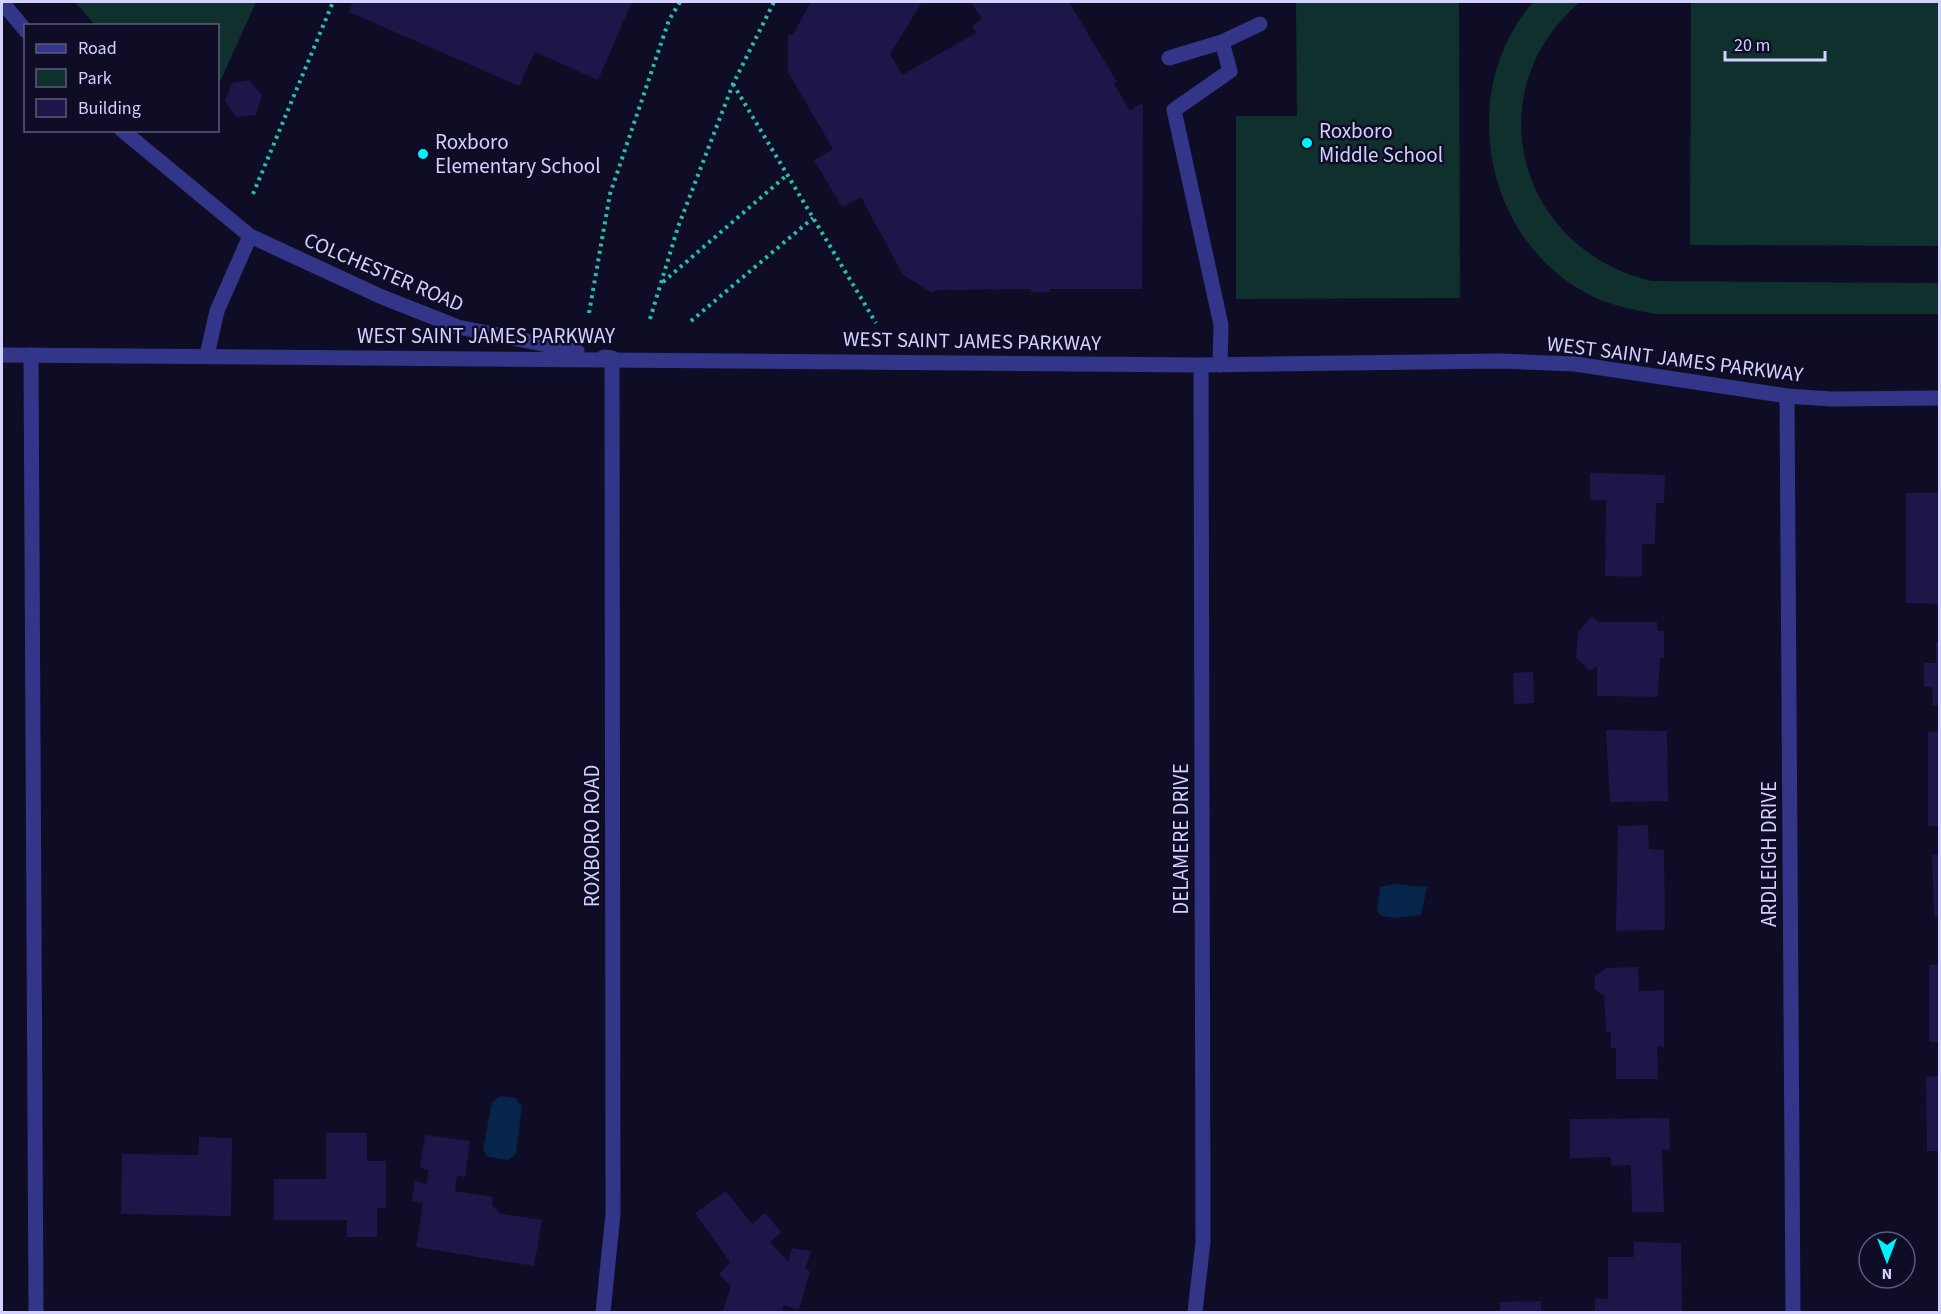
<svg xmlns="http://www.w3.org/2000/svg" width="1941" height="1314" font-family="'Source Sans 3',sans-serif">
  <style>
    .green { fill: #0f302d }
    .water { fill: #07244a }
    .building { fill: #1d1648 }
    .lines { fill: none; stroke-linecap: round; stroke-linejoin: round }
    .path { stroke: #23c1ad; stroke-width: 4; stroke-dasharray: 3 4.5; stroke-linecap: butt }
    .lane { stroke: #333589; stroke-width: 15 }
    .street { stroke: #333589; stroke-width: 15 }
    .poi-dot { fill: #00f3fc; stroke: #0f0c26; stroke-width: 2 }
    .labels { text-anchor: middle; stroke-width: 5; stroke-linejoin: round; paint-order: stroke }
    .poi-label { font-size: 21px; fill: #d3d1ff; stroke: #0f0c26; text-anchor: start }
    .street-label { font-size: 21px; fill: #d3d1ff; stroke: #0f0c26 }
  </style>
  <rect width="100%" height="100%" fill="#0f0c26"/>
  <g class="green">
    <polygon points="75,2 256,2 218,86 218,26 95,25"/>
    <polygon points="1296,2 1459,2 1460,298 1236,299 1236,116 1297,116"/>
    <path d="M1533,2H1580C1474,93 1519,250 1652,281L1939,283V314H1655C1634,310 1614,306 1594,297C1484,245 1455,92 1533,2Z"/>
    <polygon points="1691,2 1939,2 1939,246 1690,245"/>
  </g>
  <g class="water">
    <polygon points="1395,884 1427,887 1421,915 1396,918 1381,916 1377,911 1380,887"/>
    <polygon points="501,1096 515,1098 522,1106 516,1154 508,1160 488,1157 483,1150 492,1102"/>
  </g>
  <g class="building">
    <polygon points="353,2 632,2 598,80 535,52 519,86 349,12"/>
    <polygon points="811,2 922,2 890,54 902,75 976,33 972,26 982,19 971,2 1069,2 1117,82 1114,84 1130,111 1140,104 1143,105 1142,289 1050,289 1050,292 1031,292 1031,289 936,290 933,293 903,275 861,197 842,207 814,160 833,149 788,72 788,36 793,34"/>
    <polygon points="249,80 262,95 256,115 236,117 225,101 232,83"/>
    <polygon points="1590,473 1665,475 1664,503 1656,503 1655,544 1642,544 1642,577 1605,576 1606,500 1590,500"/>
    <polygon points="1906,493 1940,493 1940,604 1906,603"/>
    <polygon points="1592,616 1598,622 1657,622 1658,631 1664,631 1664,658 1660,658 1658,697 1597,696 1597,666 1590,671 1576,658 1578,632"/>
    <polygon points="1936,642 1940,642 1940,705 1933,705 1932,687 1924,687 1924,663 1936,663"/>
    <polygon points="1533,672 1534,703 1514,704 1513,673"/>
    <polygon points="1606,730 1667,731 1668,801 1610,802"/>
    <rect x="1928" y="732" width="12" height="94"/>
    <polygon points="1648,825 1649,849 1664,850 1665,930 1616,931 1618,826"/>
    <polygon points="1932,855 1940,855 1940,917 1934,917"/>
    <polygon points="1940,964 1940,1042 1929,1042 1929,965"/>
    <polygon points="1638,967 1639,991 1664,990 1664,1047 1657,1046 1658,1079 1616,1079 1616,1048 1611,1048 1611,1033 1606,1031 1604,996 1595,990 1595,976 1606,968"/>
    <polygon points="1940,1076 1940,1151 1927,1151 1926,1077"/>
    <polygon points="1669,1118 1670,1150 1662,1149 1664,1212 1632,1212 1631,1165 1611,1166 1611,1157 1570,1158 1570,1119"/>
    <polygon points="326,1133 367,1133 367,1161 386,1161 386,1208 377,1208 377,1237 347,1237 347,1220 274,1220 274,1179 326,1179"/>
    <polygon points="425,1135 470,1141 465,1177 457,1176 455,1191 493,1197 492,1205 501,1214 542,1220 534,1266 416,1247 423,1203 412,1201 415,1181 426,1184 429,1171 420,1167"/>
    <polygon points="199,1137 232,1138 231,1216 121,1214 122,1154 198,1155"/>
    <polygon points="726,1191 752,1224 765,1213 781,1232 770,1242 788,1262 792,1248 811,1251 805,1269 810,1271 799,1310 784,1305 782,1312 722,1312 731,1287 719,1274 730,1262 695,1213"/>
    <polygon points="1634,1242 1681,1243 1682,1312 1595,1312 1595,1298 1608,1299 1608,1257 1634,1257"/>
    <polygon points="1541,1301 1541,1312 1500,1312 1500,1302"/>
  </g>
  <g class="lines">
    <g class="path">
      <polyline points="733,84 876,323"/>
      <polyline points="253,194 333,2"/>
      <polyline points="663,282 787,175"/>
      <polyline points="589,313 610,194 669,20 680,2"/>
      <polyline points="650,319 678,227 733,84 774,2"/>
      <polyline points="691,321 813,218"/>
    </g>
    <g class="lane">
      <polyline points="1169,58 1222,42"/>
      <polyline points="1220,365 1221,325 1174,110 1230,71 1222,42 1260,24"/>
    </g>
    <g class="street">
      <polyline points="2,2 26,31"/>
      <polyline points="122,130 250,236 382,297 458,327 577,351"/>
      <polyline points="2,355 1201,365 1500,361 1575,364 1787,396 1831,399 1940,398"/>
      <polyline points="31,355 36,1312"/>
      <polyline points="207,355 217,311 250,236"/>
      <polyline points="1787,396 1793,1312"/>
      <polyline points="603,1312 613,1214 612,358 604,357"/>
      <polyline points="1195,1312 1203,1242 1201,365"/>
    </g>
  </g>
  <g class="poi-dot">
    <circle cx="1307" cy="143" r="6"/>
    <circle cx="423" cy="154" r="6"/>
  </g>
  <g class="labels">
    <g class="poi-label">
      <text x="1319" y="138">Roxboro<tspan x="1319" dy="24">Middle School</tspan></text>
      <text x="435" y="149">Roxboro<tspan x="435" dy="24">Elementary School</tspan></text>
    </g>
    <g class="street-label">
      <text transform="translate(384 272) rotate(23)" y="7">COLCHESTER ROAD</text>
      <text x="486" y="343">WEST SAINT JAMES PARKWAY</text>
      <text transform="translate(972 341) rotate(1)" y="7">WEST SAINT JAMES PARKWAY</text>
      <text transform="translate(1675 359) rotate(7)" y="7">WEST SAINT JAMES PARKWAY</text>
      <text transform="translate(592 836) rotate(-90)" y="7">ROXBORO ROAD</text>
      <text transform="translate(1181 839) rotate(-90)" y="7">DELAMERE DRIVE</text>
      <text transform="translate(1769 854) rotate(-90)" y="7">ARDLEIGH DRIVE</text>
    </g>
  </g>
  <rect width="1941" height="1314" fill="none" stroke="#d3d1ff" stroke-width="6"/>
  <rect x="24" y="24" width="195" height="108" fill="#0f0c26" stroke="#5d5b7d" stroke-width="1.5"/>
  <rect x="36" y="44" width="30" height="9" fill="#333589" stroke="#5d5b7d" stroke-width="1.5"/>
  <text x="78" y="54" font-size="18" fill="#d3d1ff">Road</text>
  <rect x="36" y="69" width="30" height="18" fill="#0f302d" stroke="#5d5b7d" stroke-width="1.5"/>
  <text x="78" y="84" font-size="18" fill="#d3d1ff">Park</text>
  <rect x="36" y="99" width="30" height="18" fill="#1d1648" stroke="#5d5b7d" stroke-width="1.5"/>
  <text x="78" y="114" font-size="18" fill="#d3d1ff">Building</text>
  <g transform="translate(1887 1260) rotate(180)"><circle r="28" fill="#0f0c26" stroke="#5d5b7d" stroke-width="1.5"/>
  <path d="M0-4.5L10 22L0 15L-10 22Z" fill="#00f3fc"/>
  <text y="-9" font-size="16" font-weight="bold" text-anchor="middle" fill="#d3d1ff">N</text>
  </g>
  <path d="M1725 51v9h100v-9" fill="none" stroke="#d3d1ff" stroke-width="3"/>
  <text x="1734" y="51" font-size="18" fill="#d3d1ff" stroke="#0f0c26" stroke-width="4.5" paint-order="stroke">20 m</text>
</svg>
